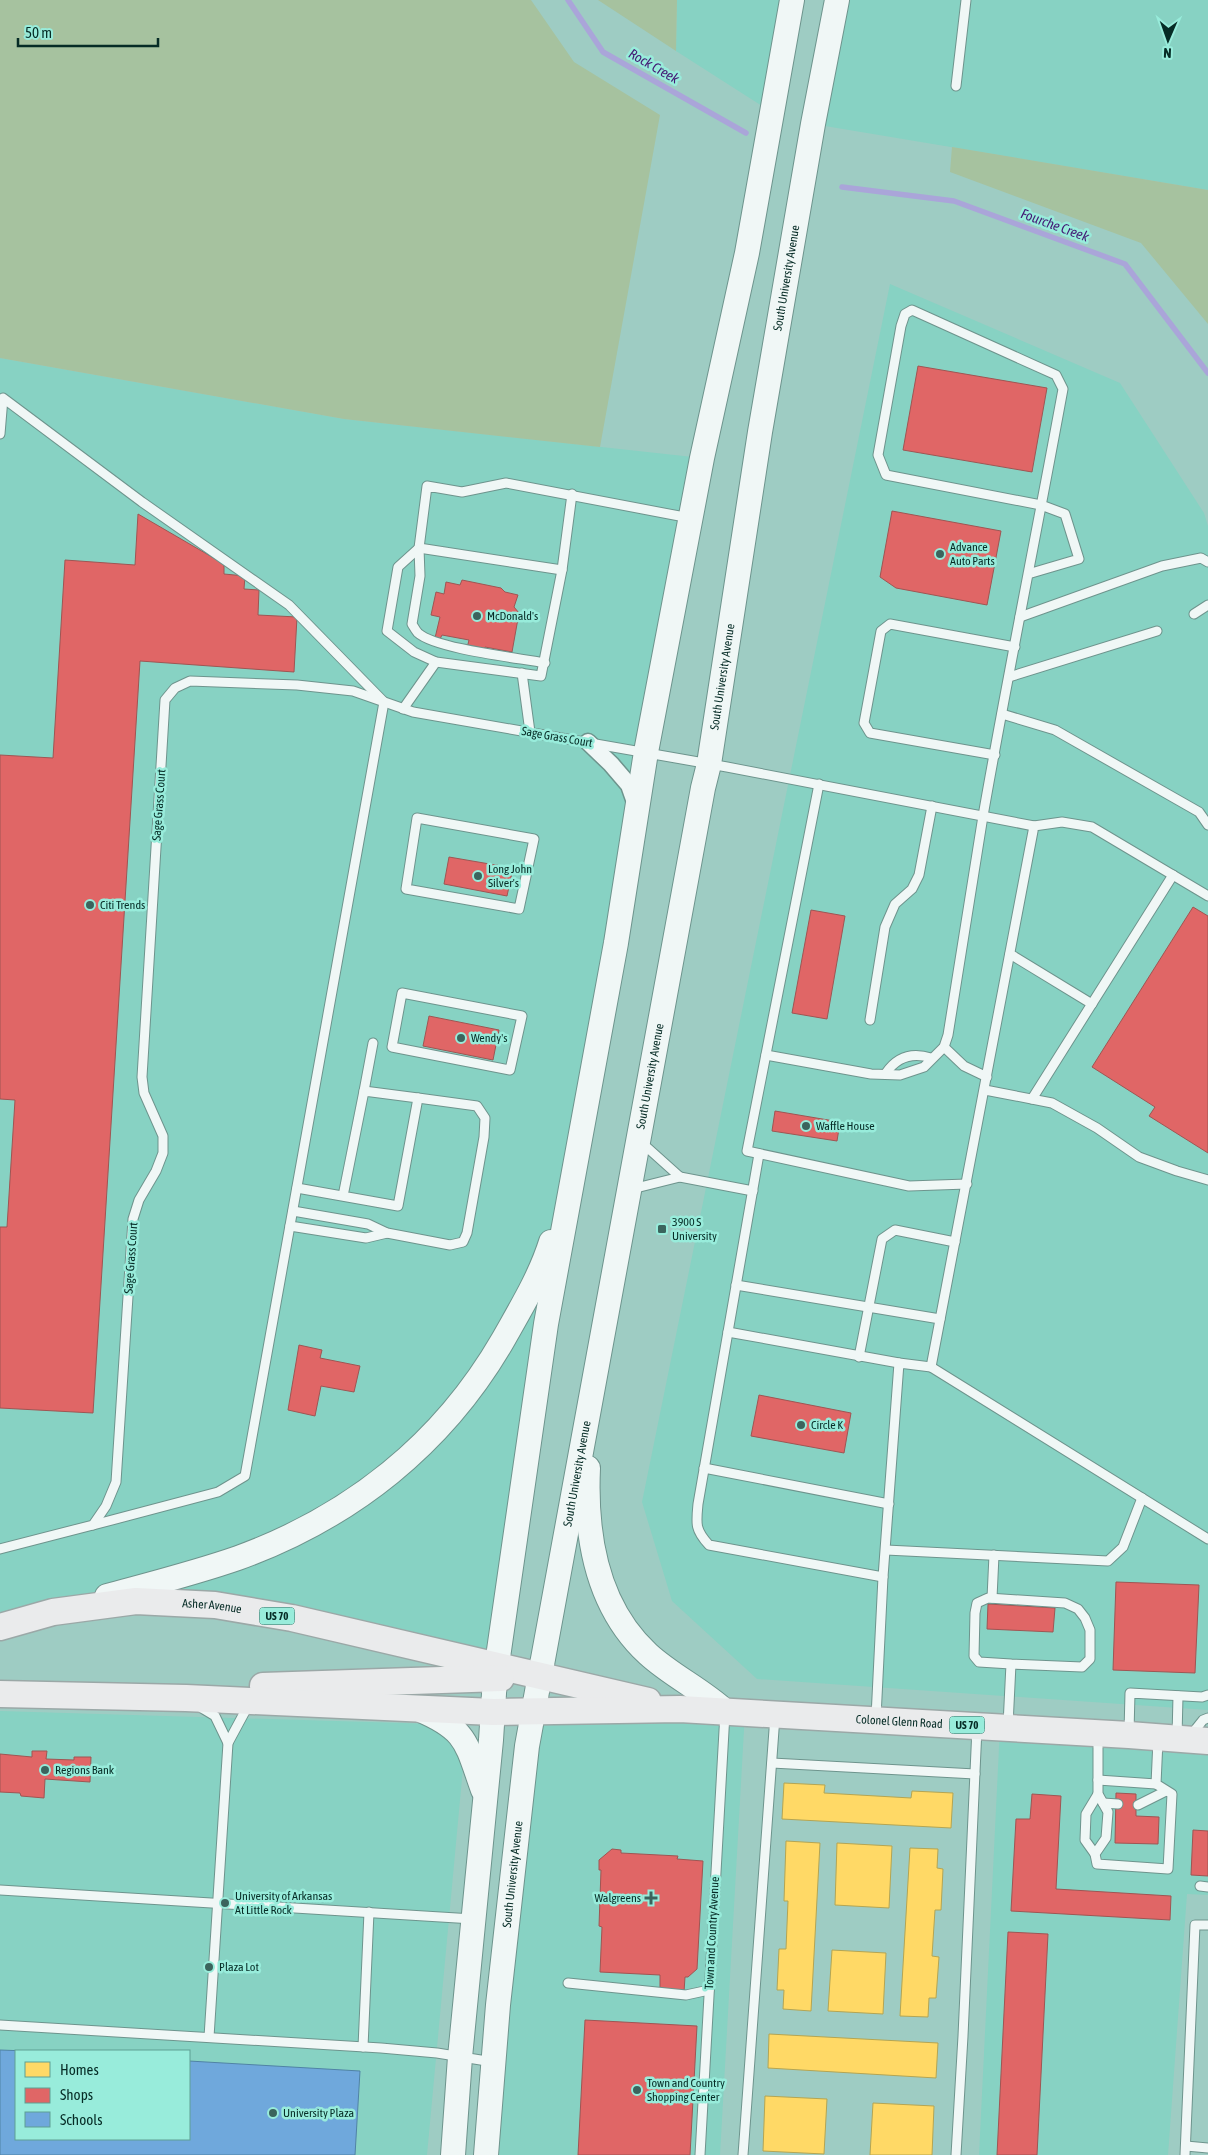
<svg xmlns="http://www.w3.org/2000/svg" width="1208" height="2155" font-family="'Asap Condensed',sans-serif">
  <style>
    .built { fill: #87d2c3; fill-rule: evenodd }
    .green { fill: #a6c29f }
    .homes { fill: #ffd966; stroke: #b4a553 }
    .shops { fill: #e06666; stroke: #9f5553 }
    .schools { fill: #6fa8dc; stroke: #5083a5 }
    .lines { fill: none; stroke-linecap: round; stroke-linejoin: round }
    .stream { stroke: #aaa5d9; stroke-width: 5.5 }
    .lane-casing { stroke: #6e948d; stroke-width: 11 }
    .street-casing { stroke: #6e948d; stroke-width: 19 }
    .secondary-casing { stroke: #6e948d; stroke-width: 26 }
    .primary-casing { stroke: #9ba8a7; stroke-width: 29 }
    .lane { stroke: #f0f7f6; stroke-width: 9 }
    .street { stroke: #f0f7f6; stroke-width: 16 }
    .secondary { stroke: #f0f7f6; stroke-width: 24 }
    .primary { stroke: #eaebec; stroke-width: 26 }
    .poi-dot { fill: #3b645d; stroke: #98ecdb; stroke-width: 2 }
    .labels { text-anchor: middle; stroke-width: 5; stroke-linejoin: round; paint-order: stroke }
    .shield { fill: #98ecdb; stroke: #32665c; stroke-width: 1 }
    .shield-label { font-size: 11px; font-weight: bold; fill: #062c26 }
    .street-label { font-size: 12px; fill: #062c26; stroke: #98ecdb }
    .poi-label { font-size: 12px; fill: #062c26; stroke: #98ecdb; text-anchor: start }
    .water-label { font-size: 14px; font-style: italic; fill: #431974; stroke: #98ecdb }
  </style>
  <rect width="100%" height="100%" fill="#9eccc3"/>
  <g class="built">
    <polygon points="677,0 792,0 773,113 676,51"/>
    <polygon points="837,0 1208,0 1208,190 813,124"/>
    <polygon points="890,284 1120,383 1204,513 1208,526 1208,1710 757,1679 672,1601 642,1502"/>
    <polygon points="0,358 344,419 702,458 496,1666 172,1603 0,1630"/>
    <path d="M0,1711L467,1725L427,2155H0ZM16,2051H189V2139H16Z"/>
    <polygon points="533,1712 745,1712 720,2155 487,2155"/>
    <polygon points="1000,1727 1208,1741 1208,1895 1187,1894 1168,2155 979,2155"/>
  </g>
  <g class="green">
    <polygon points="0,0 531,0 574,62 660,115 600,447 344,419 0,358"/>
    <polygon points="598,0 677,0 676,51"/>
    <polygon points="952,147 1208,190 1208,324 1141,243 950,172"/>
  </g>
  <g class="homes">
    <polygon points="784,1783 825,1785 824,1793 911,1798 912,1791 953,1793 951,1828 782,1819"/>
    <polygon points="786,1841 820,1843 811,2011 783,2009 784,1990 777,1990 779,1949 786,1949 788,1901 784,1901"/>
    <polygon points="837,1843 892,1846 889,1908 835,1905"/>
    <polygon points="910,1848 938,1849 937,1868 943,1869 941,1910 935,1910 932,1956 939,1957 936,1998 929,1998 928,2017 900,2016"/>
    <polygon points="832,1950 886,1953 883,2014 828,2011"/>
    <polygon points="769,2034 938,2043 936,2078 768,2068"/>
    <polygon points="765,2096 827,2099 824,2154 763,2151"/>
    <polygon points="873,2103 934,2106 932,2155 870,2155"/>
  </g>
  <g class="shops">
    <polygon points="918,366 1047,388 1032,472 903,450"/>
    <polygon points="892,511 1001,531 987,605 896,588 880,577"/>
    <polygon points="138,514 224,564 224,574 245,576 244,589 259,590 258,615 297,617 294,672 140,661 93,1413 0,1408 0,1227 7,1227 15,1100 0,1099 0,755 53,758 65,560 135,565"/>
    <polygon points="462,580 501,588 505,592 518,595 514,607 519,613 512,652 485,647 484,651 467,648 469,640 442,635 440,639 435,638 440,617 431,615 436,592 444,594 446,582 460,585"/>
    <polygon points="449,857 513,868 507,896 444,884"/>
    <polygon points="1193,907 1208,916 1208,1153 1149,1116 1155,1107 1092,1067"/>
    <polygon points="811,910 845,916 827,1019 792,1013"/>
    <polygon points="429,1016 499,1030 493,1060 423,1046"/>
    <polygon points="775,1111 840,1122 837,1141 772,1131"/>
    <polygon points="299,1345 322,1350 320,1358 360,1366 354,1392 321,1386 315,1416 288,1410"/>
    <polygon points="759,1395 851,1413 844,1453 751,1436"/>
    <polygon points="1116,1582 1199,1585 1195,1673 1113,1670"/>
    <polygon points="988,1604 1055,1608 1053,1632 987,1629"/>
    <polygon points="32,1751 47,1751 46,1759 74,1760 74,1757 91,1757 90,1782 45,1779 44,1798 21,1796 20,1793 0,1792 0,1754 32,1757"/>
    <polygon points="1116,1793 1136,1794 1136,1816 1159,1817 1158,1844 1115,1843"/>
    <polygon points="1032,1794 1061,1796 1056,1889 1171,1896 1170,1920 1011,1911 1016,1819 1030,1819"/>
    <polygon points="1193,1830 1208,1831 1208,1876 1191,1875"/>
    <polygon points="612,1849 621,1850 621,1853 678,1856 677,1859 703,1861 697,1969 688,1977 685,1977 684,1992 660,1991 660,1975 600,1972 602,1927 599,1926 601,1870 599,1870 599,1860"/>
    <polygon points="1008,1932 1048,1934 1037,2155 997,2155"/>
    <polygon points="585,2020 697,2026 690,2155 578,2155"/>
  </g>
  <polygon class="schools" points="0,2050 27,2051 16,2051 16,2139 189,2139 189,2061 360,2071 355,2155 0,2155"/>
  <g class="lines">
    <g class="stream">
      <polyline points="568,0 603,52 746,133"/>
      <polyline points="842,187 954,201 1125,264 1208,373"/>
    </g>
    <g class="lane-casing">
      <g id="lane">
        <polyline points="956,86 966,0"/>
        <polyline points="0,434 3,398 142,502 289,605 384,702 245,1476 218,1492 93,1525"/>
        <polyline points="419,548 398,567 387,631 414,652 436,662 541,676 562,570 572,494"/>
        <polyline points="419,548 562,570"/>
        <polyline points="1194,614 1208,605"/>
        <polyline points="1020,617 1162,566 1201,558 1208,562"/>
        <path d="M545,663C519,658 436,649 418,633C416,631 414,627 412,624L420,576L419,548L427,486L462,492L506,483L690,518"/>
        <polyline points="522,673 530,732"/>
        <polyline points="1009,677 1157,631"/>
        <polyline points="403,709 436,662"/>
        <polyline points="1002,714 1055,730 1199,812 1208,825"/>
        <polyline points="995,755 870,733 864,723 881,631 890,624 1015,647"/>
        <polyline points="819,784 747,1151 909,1186 967,1184"/>
        <polygon points="417,818 534,839 519,909 406,889"/>
        <polyline points="1208,896 1092,827 1062,822 1034,826 931,1367 1208,1539"/>
        <polyline points="1010,954 1092,1004"/>
        <polygon points="402,993 522,1016 510,1070 392,1047"/>
        <polyline points="870,1020 885,927 895,904 912,889 919,875 932,806"/>
        <polyline points="944,1047 964,1066 987,1077"/>
        <path d="M766,1055L871,1074L900,1075L924,1067L944,1047L948,1035C960,962 971,889 983,816C1008,673 1037,531 1063,389L1056,375L912,310L905,314L901,326L878,455L886,475L1041,505L1065,514L1079,559L1028,574"/>
        <path d="M886,1073C897,1057 912,1052 931,1058"/>
        <polyline points="985,1090 1052,1103 1097,1128 1139,1157 1177,1171 1208,1180"/>
        <polyline points="364,1091 373,1043"/>
        <polyline points="1032,1099 1173,875"/>
        <path d="M759,1154L698,1504C696,1524 695,1530 709,1545L883,1577"/>
        <polyline points="680,1177 753,1191"/>
        <polyline points="297,1188 398,1206 418,1098 364,1091 343,1196"/>
        <polyline points="632,1189 680,1177 641,1142"/>
        <polyline points="293,1211 368,1224 387,1233 450,1245 463,1242 467,1233 484,1137 485,1118 477,1106 418,1098"/>
        <polyline points="290,1226 366,1238 387,1233"/>
        <polyline points="736,1285 940,1319"/>
        <polyline points="728,1332 899,1363"/>
        <polyline points="859,1357 882,1239 895,1230 955,1242"/>
        <polyline points="704,1468 889,1504"/>
        <polyline points="0,1549 93,1525 106,1506 116,1482 133,1219 139,1200 156,1171 163,1153 163,1136 144,1093 142,1077 165,700 175,688 190,681 297,685 353,691 413,712 727,767 1034,826"/>
        <polyline points="886,1550 1108,1561 1123,1547 1142,1498"/>
        <polyline points="992,1598 994,1555"/>
        <polyline points="200,1707 215,1716 228,1743"/>
        <polyline points="876,1717 883,1577 899,1363 931,1367"/>
        <polyline points="1008,1725 1011,1664 1082,1667 1090,1659 1090,1630 1085,1618 1078,1609 1065,1603 988,1598 977,1603 975,1613 974,1656 979,1662 1011,1664"/>
        <polyline points="1129,1732 1130,1693 1202,1697 1208,1695"/>
        <polyline points="1191,1735 1203,1720 1208,1718"/>
        <polyline points="1098,1736 1098,1794 1108,1812 1106,1838 1095,1854 1097,1864 1168,1869 1172,1794 1156,1784 1158,1740"/>
        <polyline points="1177,1737 1178,1696"/>
        <polyline points="772,1763 975,1774"/>
        <polyline points="1098,1780 1156,1784"/>
        <polyline points="1103,1803 1118,1804"/>
        <polyline points="1138,1805 1166,1791"/>
        <polyline points="1095,1854 1085,1840 1086,1814 1098,1794"/>
        <polyline points="1200,1886 1208,1887"/>
        <polyline points="0,1890 473,1919"/>
        <polyline points="568,1983 686,1995 709,1990"/>
        <polyline points="0,2025 381,2048 437,2053 493,2062"/>
        <polyline points="209,2037 228,1743 249,1704"/>
        <polyline points="363,2047 369,1912"/>
        <polyline points="1186,2146 1208,2148"/>
        <polyline points="700,2155 725,1713"/>
        <polyline points="743,2155 775,1716"/>
        <polyline points="956,2155 963,2036 977,1728"/>
        <polyline points="1185,2155 1195,1925 1208,1925"/>
      </g>
    </g>
    <g class="street-casing">
      <polyline id="street" points="588,742 611,764 629,785 636,805"/>
    </g>
    <g class="secondary-casing">
      <g id="secondary">
        <path d="M588,1468C585,1535 597,1607 648,1654C672,1676 701,1689 725,1711"/>
        <path d="M107,1596C151,1584 195,1573 238,1558C351,1517 443,1444 503,1340C521,1308 540,1277 551,1242"/>
        <path d="M418,1709C468,1730 466,1743 483,1790"/>
        <polyline points="453,2155 460,2057 491,1740 495,1678 546,1324 616,943 646,752 702,458 747,253 792,0"/>
        <path id="s1" d="M486,2155L498,2005L527,1746L703,788L709,764L760,432L813,124L837,0"/>
      </g>
    </g>
    <g class="primary-casing">
      <g id="primary">
        <path id="s2" d="M0,1627L53,1612L136,1601L215,1605L292,1618L648,1701"/>
        <polyline points="263,1686 501,1678"/>
        <path id="s3" d="M0,1694L186,1698L493,1712L680,1709L1129,1735L1208,1741"/>
      </g>
    </g>
    <use href="#lane" class="lane"/>
    <use href="#street" class="street"/>
    <use href="#secondary" class="secondary"/>
    <use href="#primary" class="primary"/>
  </g>
  <g class="poi-dot">
    <circle cx="940" cy="554" r="5"/>
    <circle cx="477" cy="616" r="5"/>
    <circle cx="478" cy="876" r="5"/>
    <circle cx="90" cy="905" r="5"/>
    <circle cx="461" cy="1038" r="5"/>
    <circle cx="806" cy="1126" r="5"/>
    <rect x="657" y="1224" width="10" height="10" rx="2.5"/>
    <circle cx="801" cy="1425" r="5"/>
    <circle cx="45" cy="1770" r="5"/>
    <path d="M648.5 1890.5h5v5h5v5h-5v5h-5v-5h-5v-5h5z"/>
    <circle cx="225" cy="1903" r="5"/>
    <circle cx="209" cy="1967" r="5"/>
    <circle cx="637" cy="2090" r="5"/>
    <circle cx="273" cy="2113" r="5"/>
  </g>
  <g class="labels">
    <g class="shield">
      <rect x="259.5" y="1607.5" width="35" height="17" rx="4"/>
      <rect x="949.5" y="1716.5" width="35" height="17" rx="4"/>
    </g>
    <g class="shield-label">
      <text x="277" y="1620">US 70</text>
      <text x="967" y="1729">US 70</text>
    </g>
    <g class="street-label">
      <text dy="4" stroke="none"><textPath href="#s1" startOffset="1902">South University Avenue</textPath></text>
      <text dy="4" stroke="none"><textPath href="#s1" startOffset="1498">South University Avenue</textPath></text>
      <text transform="translate(557 737) rotate(10)" y="4">Sage Grass Court</text>
      <text transform="translate(159 805) rotate(-86)" y="4">Sage Grass Court</text>
      <text dy="4" stroke="none"><textPath href="#s1" startOffset="1092">South University Avenue</textPath></text>
      <text transform="translate(131 1258) rotate(-86)" y="4">Sage Grass Court</text>
      <text dy="4" stroke="none"><textPath href="#s1" startOffset="688">South University Avenue</textPath></text>
      <text dy="4" stroke="none"><textPath href="#s2" startOffset="215">Asher Avenue</textPath></text>
      <text dy="4" stroke="none"><textPath href="#s3" startOffset="900">Colonel Glenn Road</textPath></text>
      <text dy="4" stroke="none"><textPath href="#s1" startOffset="282">South University Avenue</textPath></text>
      <text transform="translate(712 1933) rotate(-87)" y="4">Town and Country Avenue</text>
    </g>
    <g class="poi-label">
      <text x="950" y="551">Advance<tspan x="950" dy="14">Auto Parts</tspan></text>
      <text x="487" y="620">McDonald's</text>
      <text x="488" y="873">Long John<tspan x="488" dy="14">Silver's</tspan></text>
      <text x="100" y="909">Citi Trends</text>
      <text x="471" y="1042">Wendy's</text>
      <text x="816" y="1130">Waffle House</text>
      <text x="672" y="1226">3900 S<tspan x="672" dy="14">University</tspan></text>
      <text x="811" y="1429">Circle K</text>
      <text x="55" y="1774">Regions Bank</text>
      <text x="235" y="1900">University of Arkansas<tspan x="235" dy="14">At Little Rock</tspan></text>
      <text x="641" y="1902" text-anchor="end">Walgreens</text>
      <text x="219" y="1971">Plaza Lot</text>
      <text x="647" y="2087">Town and Country<tspan x="647" dy="14">Shopping Center</tspan></text>
      <text x="283" y="2117">University Plaza</text>
    </g>
    <g class="water-label">
      <text transform="translate(654 66) rotate(30)" y="5">Rock Creek</text>
      <text transform="translate(1055 225) rotate(20)" y="5">Fourche Creek</text>
    </g>
  </g>
  <rect x="15" y="2050" width="175" height="90" fill="#98ecdb" stroke="#5e9f93"/>
  <rect x="25" y="2062" width="25" height="15" fill="#ffd966" stroke="#5e9f93"/>
  <text x="60" y="2075" font-size="15" fill="#062c26">Homes</text>
  <rect x="25" y="2088" width="25" height="15" fill="#e06666" stroke="#5e9f93"/>
  <text x="60" y="2100" font-size="15" fill="#062c26">Shops</text>
  <rect x="25" y="2112" width="25" height="15" fill="#6fa8dc" stroke="#5e9f93"/>
  <text x="60" y="2125" font-size="15" fill="#062c26">Schools</text>
  <g transform="translate(1168 40) rotate(182)" stroke="#98ecdb" stroke-width="4" paint-order="stroke">
  <path d="M0-4L9 19L0 12L-9 19Z" fill="#062c26"/>
  <text y="-8" font-size="14" font-weight="bold" text-anchor="middle" fill="#062c26">N</text>
  </g>
  <path d="M18 38v8h140v-8" fill="none" stroke="#062c26" stroke-width="2.5"/>
  <text x="25" y="38" font-size="15" fill="#062c26" stroke="#98ecdb" stroke-width="4" paint-order="stroke">50 m</text>
</svg>
